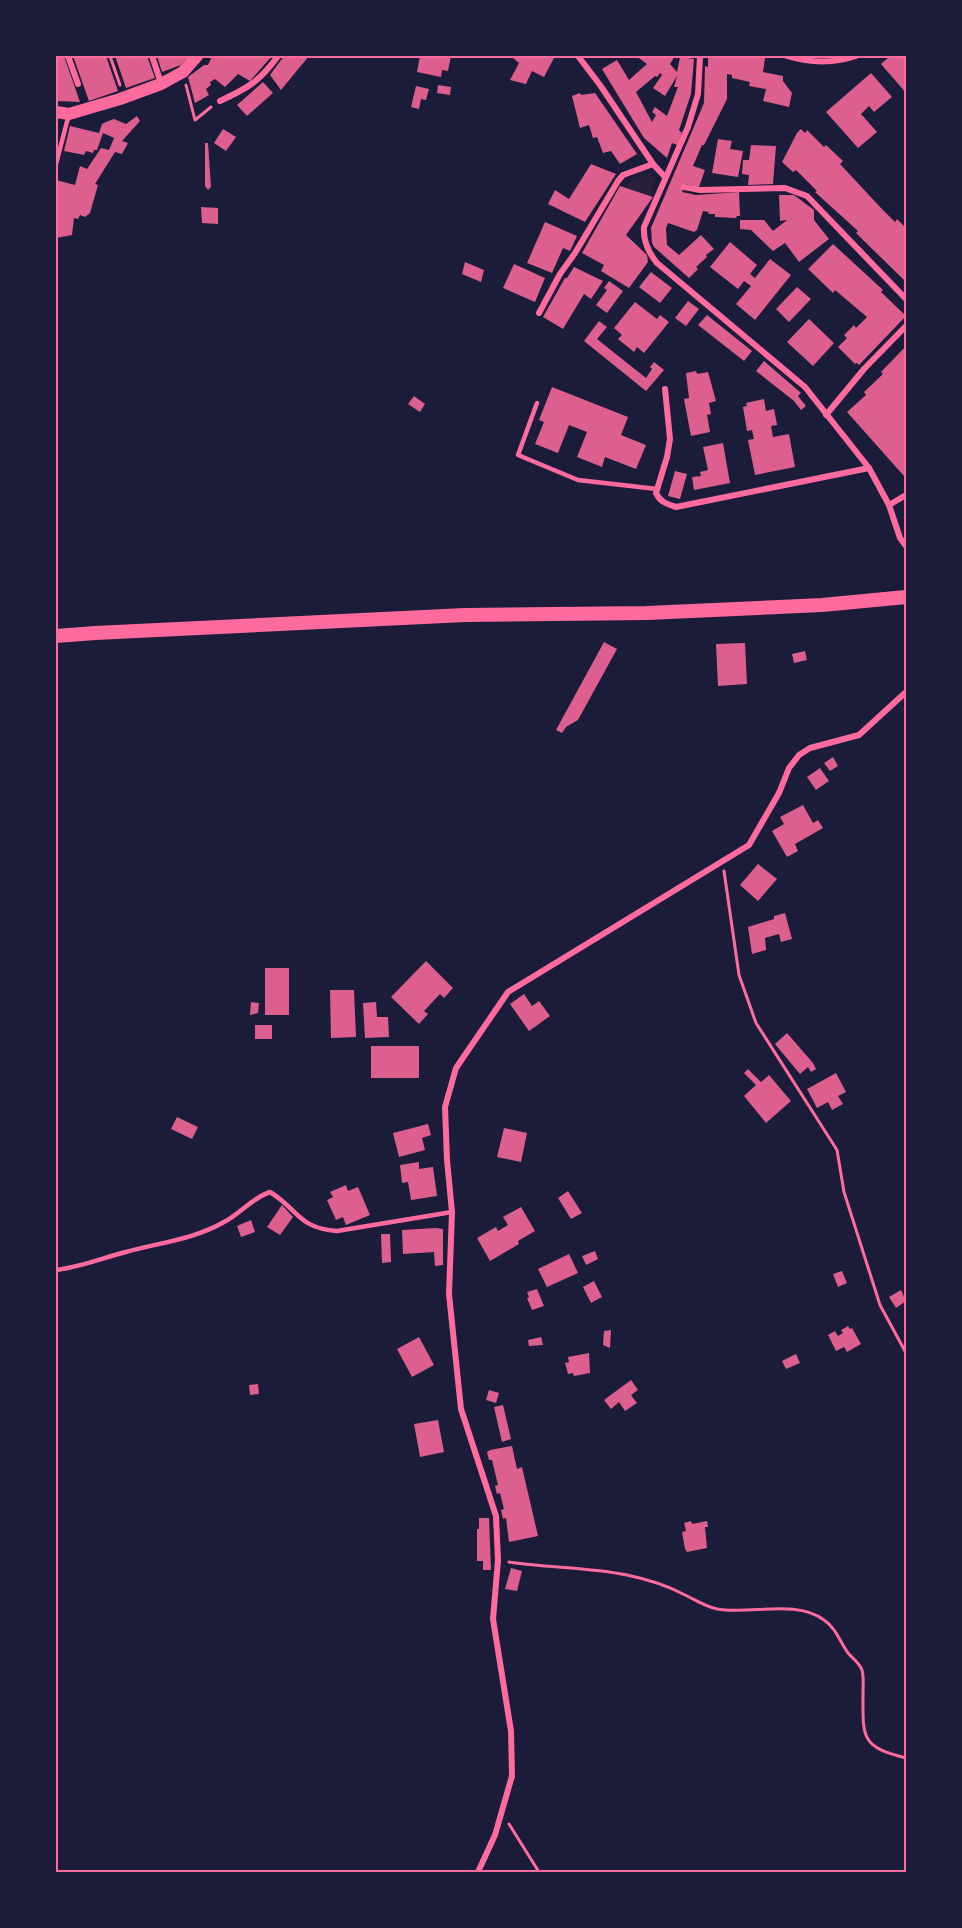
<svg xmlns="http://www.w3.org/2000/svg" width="962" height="1928" font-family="'Open Sans',sans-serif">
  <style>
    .green { fill: #2a1e3b }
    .building { fill: #dd5f8e; fill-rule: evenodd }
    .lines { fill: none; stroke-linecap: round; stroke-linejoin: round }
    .path { stroke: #ff6b9d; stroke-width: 3 }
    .service { stroke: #ff6b9d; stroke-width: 4.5 }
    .minor { stroke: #ff6b9d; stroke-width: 6 }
    .secondary { stroke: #ff6b9d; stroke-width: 12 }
    .primary { stroke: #ff6b9d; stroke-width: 14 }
    .neatline { fill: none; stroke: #ff6b9d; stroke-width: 2 }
  </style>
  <rect width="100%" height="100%" fill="#1b1b3a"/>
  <polygon class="green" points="651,173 655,182 650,196 626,188 631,180"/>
  <g class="building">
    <polygon points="56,56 64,56 80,102 56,101"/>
    <polygon points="73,56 106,56 118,91 89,101"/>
    <polygon points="115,56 147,56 155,78 126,88"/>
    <polygon points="157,56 189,56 181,65 162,72"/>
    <polygon points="212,56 272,56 250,81 238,74 225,87 215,79 210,82 211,85 206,89 209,95 195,103 188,77 204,65 208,65"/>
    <polygon points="284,56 309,56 281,90 270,75"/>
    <polygon points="420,56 451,56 448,71 442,70 441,77 417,72"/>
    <polygon points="513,56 555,56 544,77 532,71 526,84 510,80 519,63 513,58"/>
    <path d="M636,56H675L670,64L677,72L680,57L694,59L691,94L679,130L682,133L677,145L672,143L667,158L644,138L602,69L617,60L629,80L647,64ZM660,73L662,75L653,88L665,96L677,76L674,87H678L667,116L655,107L652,112L656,115L652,122L636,92L655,76L657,77Z"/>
    <polygon points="708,56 750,56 765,58 763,72 783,76 783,81 792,93 789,107 763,101 766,89 749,86 750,82 732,78 732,75 727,74 727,99 704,145 702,145 693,166 705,170 699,187 685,184 682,192 696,195 739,192 740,216 737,216 736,218 715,217 715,214 708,214 709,212 703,211 697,230 694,232 668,223 666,228 667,245 679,255 701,235 714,249 706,255 707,257 696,267 698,269 689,278 654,247 652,243 651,228 704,103 705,66 708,67"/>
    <polygon points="890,56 906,56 906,93 881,64"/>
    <polygon points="871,73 892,97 874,112 869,106 861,114 877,132 858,148 826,112"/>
    <polygon points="263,82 273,93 247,116 237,105"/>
    <polygon points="438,85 451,87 450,95 437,93"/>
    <polygon points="416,86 429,89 426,100 421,99 419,109 411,107"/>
    <polygon points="580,93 581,95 595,93 637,154 620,164 611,151 603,153 597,137 593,138 589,125 580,128 572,96"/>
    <polygon points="137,116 140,121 122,141 128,143 122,154 115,152 95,184 98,185 90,213 85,217 80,215 78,219 74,218 72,235 56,238 56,180 75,185 80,166 87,169 101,148 109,150 114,138 103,133 97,150 94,150 93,153 86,151 84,155 64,151 70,126 99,133 102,124 106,122 114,119 126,124"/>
    <polygon points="223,129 236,137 226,151 214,143"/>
    <polygon points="801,129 805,133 807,130 824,147 826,145 843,161 840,164 881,208 895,222 897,219 906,228 906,282 856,233 858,231 815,192 817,191 796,170 793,172 782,162 797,133"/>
    <polygon points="718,139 732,141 730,149 743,151 738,177 712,173"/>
    <polygon points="205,143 208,143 211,187 208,190 205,186"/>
    <polygon points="751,145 776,146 773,184 748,185 749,175 742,174 743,160 749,160"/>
    <polygon points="591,164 616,174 585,222 548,204 555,190 569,199"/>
    <polygon points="620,186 653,197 626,235 647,255 648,262 629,288 601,271 604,265 582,253"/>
    <polygon points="779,195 794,195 814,210 814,220 829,239 799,262 785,243 773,251 751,230 740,229 740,220 764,220 773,231 787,220 780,221"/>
    <polygon points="201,207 218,208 218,224 202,223"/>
    <polygon points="545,222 577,236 570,251 563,248 552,273 527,263"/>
    <polygon points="730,242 757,265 750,274 755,278 770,259 791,275 755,320 736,304 751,286 744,281 738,289 710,267"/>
    <polygon points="833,244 883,290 881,292 906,316 859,365 857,363 855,364 838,347 847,338 844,335 854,325 856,328 867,317 835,290 833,293 808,269"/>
    <polygon points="465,262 484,270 481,282 462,274"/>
    <polygon points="514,264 545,278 535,302 503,288"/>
    <polygon points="574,267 603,281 591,299 584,294 563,329 543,317 565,278 567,278"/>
    <polygon points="651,272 672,288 660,303 639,287"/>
    <polygon points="609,281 623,291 607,313 596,305 607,290 604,288"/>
    <polygon points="797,287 811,299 789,322 776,309"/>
    <polygon points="688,301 699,309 686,326 675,318"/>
    <polygon points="635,302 657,319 660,315 669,322 644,353 637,347 634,352 618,339 622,335 614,328"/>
    <polygon points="707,315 752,351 744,361 698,325"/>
    <polygon points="809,319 834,343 813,366 787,342"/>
    <polygon points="599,321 607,327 597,339 646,378 652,369 650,367 654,362 664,370 646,391 584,341"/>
    <polygon points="906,346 906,395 904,397 906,399 906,474 904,476 847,412 866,395 864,392 883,374 881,372"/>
    <polygon points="764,361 801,393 798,396 806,406 801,410 794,401 756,371"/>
    <polygon points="696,371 697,374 708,372 716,401 709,403 711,414 707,415 710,432 691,436 684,399 689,398 686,373"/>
    <polygon points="552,387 628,417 621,435 646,445 636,469 605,457 602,467 577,457 587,432 569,425 558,453 535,444 544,422 539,420"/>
    <polygon points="414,396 425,404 420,412 408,404"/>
    <polygon points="764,399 766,411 774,409 777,425 771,426 773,437 789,434 795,467 755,475 748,440 754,439 752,430 747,431 743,407 747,406 746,403"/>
    <polygon points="723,443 730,483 694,490 692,477 701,476 700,472 708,470 703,447"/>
    <polygon points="675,471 687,474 680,499 668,496"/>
    <polygon points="604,642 617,649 578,720 566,727 562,733 556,730"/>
    <polygon points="745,643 747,684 718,686 716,644"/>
    <polygon points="805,651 807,660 794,663 792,654"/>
    <polygon points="833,757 838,766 830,771 824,763"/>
    <polygon points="820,768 829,781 816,790 807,777"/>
    <polygon points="803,805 813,823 818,820 823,828 795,844 798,851 787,857 772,831 784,824 780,817"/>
    <polygon points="758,864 777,879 758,901 740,885"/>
    <polygon points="785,913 792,939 781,942 779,934 765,938 766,950 752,954 748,927 774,919 774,916"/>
    <polygon points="426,961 453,988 444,998 440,994 424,1011 428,1014 419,1024 391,997"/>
    <rect x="265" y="968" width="24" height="47"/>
    <polygon points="330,990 354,990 356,1037 331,1038"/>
    <polygon points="524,994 532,1006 539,1001 550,1016 529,1031 510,1004"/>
    <polygon points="251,1002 259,1003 258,1013 250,1015"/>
    <polygon points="376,1002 377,1017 388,1017 389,1037 365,1038 363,1003"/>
    <rect x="255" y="1025" width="17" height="14"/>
    <polygon points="787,1033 813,1063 816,1069 811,1072 808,1067 800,1074 775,1044"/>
    <rect x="371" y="1046" width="48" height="32"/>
    <polygon points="748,1069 761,1082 769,1075 791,1101 766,1123 744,1096 756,1085 744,1073"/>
    <polygon points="836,1073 846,1092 838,1096 843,1104 832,1110 828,1102 817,1108 807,1089"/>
    <polygon points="177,1117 198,1127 192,1139 171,1129"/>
    <polygon points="428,1124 431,1135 422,1138 425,1150 399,1157 393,1133"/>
    <polygon points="504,1128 527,1133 521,1162 497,1157"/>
    <polygon points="419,1162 419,1169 433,1167 437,1196 411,1200 408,1182 402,1183 400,1165"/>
    <polygon points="346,1185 348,1191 358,1187 370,1215 346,1225 343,1217 336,1220 327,1200 333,1197 330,1192"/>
    <polygon points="568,1191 582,1213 571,1219 558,1198"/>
    <polygon points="282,1205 293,1217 280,1235 267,1227"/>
    <polygon points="521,1207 535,1231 518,1241 519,1244 490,1261 477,1238 496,1227 498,1231 508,1225 503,1217"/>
    <polygon points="251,1220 255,1232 241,1237 237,1226"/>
    <polygon points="436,1228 443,1229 443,1265 435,1266 434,1252 403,1254 402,1230"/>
    <polygon points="381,1234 390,1234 391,1262 382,1263"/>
    <polygon points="595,1251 598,1259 586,1265 582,1256"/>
    <polygon points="569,1254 578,1273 547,1287 538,1269"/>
    <polygon points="842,1271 847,1283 838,1287 833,1274"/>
    <polygon points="594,1281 602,1297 591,1303 583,1287"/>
    <polygon points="537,1289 544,1306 532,1310 527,1298 529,1297 527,1292"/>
    <polygon points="901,1290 906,1301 896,1308 889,1297"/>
    <polygon points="848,1326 850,1329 852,1328 861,1344 847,1352 844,1347 836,1351 828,1335 835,1331 838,1336 843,1333 841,1330"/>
    <polygon points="611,1330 610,1348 603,1345 604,1331"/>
    <polygon points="419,1337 434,1365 412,1377 397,1349"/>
    <polygon points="541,1337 543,1345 529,1346 528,1340"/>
    <polygon points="589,1353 590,1373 574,1376 573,1373 568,1374 565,1363 569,1362 568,1357"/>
    <polygon points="796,1354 800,1363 786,1369 782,1361"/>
    <polygon points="631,1380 638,1390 631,1395 637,1403 625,1411 619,1402 611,1409 604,1400"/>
    <polygon points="258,1384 259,1394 250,1395 249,1385"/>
    <polygon points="489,1390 499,1393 496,1403 486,1400"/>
    <polygon points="503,1405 511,1439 502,1442 494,1407"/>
    <polygon points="438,1420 444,1452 420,1457 414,1424"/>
    <polygon points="512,1446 517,1469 522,1467 538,1536 509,1542 506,1518 503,1519 501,1510 504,1509 500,1493 497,1494 495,1486 498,1485 492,1460 489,1460 487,1452 490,1450"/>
    <polygon points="479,1518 489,1518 491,1570 483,1570 483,1561 477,1561 477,1529 479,1529"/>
    <polygon points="691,1521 692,1524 707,1521 708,1527 705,1527 707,1548 687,1552 685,1549 682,1532 686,1531 684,1523"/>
    <polygon points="511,1568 522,1571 517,1591 505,1589"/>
  </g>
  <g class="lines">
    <g class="path">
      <polyline points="110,56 120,85"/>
      <polyline points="186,85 195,120 211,107"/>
      <polyline points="724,871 739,975 756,1023 837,1150 844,1192 880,1305 906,1353"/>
      <path d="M509,1562C548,1568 589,1567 627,1575C646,1579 666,1585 683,1594C694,1599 704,1606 717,1609C749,1615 796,1599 824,1620C836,1628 840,1642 848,1653C853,1659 859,1662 862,1670C864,1677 863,1686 863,1693C863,1737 860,1747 906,1758"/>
      <polyline points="509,1824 539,1872"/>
    </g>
    <g class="service">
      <polyline points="56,164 69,114"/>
      <polyline points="537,403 518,455 578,480 657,489"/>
      <path d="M56,1270C79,1267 100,1259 122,1253C156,1243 193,1240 224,1222C241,1213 252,1198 270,1192C299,1210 298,1228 337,1231L452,1212"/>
    </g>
    <g class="minor">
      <polyline points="68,56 78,84"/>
      <polyline points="152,56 161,83"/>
      <polyline points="578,56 600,85 653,164 665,177"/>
      <path d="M700,56L698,94L688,127L644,227C643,241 648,252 657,263L805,387L869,468L889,505L900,538L906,546"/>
      <path d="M787,56C810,63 832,64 856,56"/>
      <path d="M220,101C248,88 260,81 278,56"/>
      <polyline points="684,187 700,190 785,188 807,196 906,299"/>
      <polyline points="539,313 560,274 575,253 618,181 623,175 653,164"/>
      <path d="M665,389L670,439L667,457L656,493C660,502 667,504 676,507L869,468"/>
      <polyline points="826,415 864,369 906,326"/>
      <polyline points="889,505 906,495"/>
      <polyline points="478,1872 495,1835 512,1776 511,1731 493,1619 498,1560 496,1516 461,1409 449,1294 452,1212 447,1160 445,1107 456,1068 508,992 749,845 779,793 789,768 799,755 810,748 859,735 906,692"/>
    </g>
    <polyline class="secondary" points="56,112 69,114 120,99 161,84 183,72 197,56"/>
    <polyline class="primary" points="56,636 95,633 465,615 647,613 822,605 906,597"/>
  </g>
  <rect width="962" height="1928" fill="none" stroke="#1b1b3a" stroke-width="114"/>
  <rect x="57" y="57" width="848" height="1814" class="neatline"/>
</svg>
